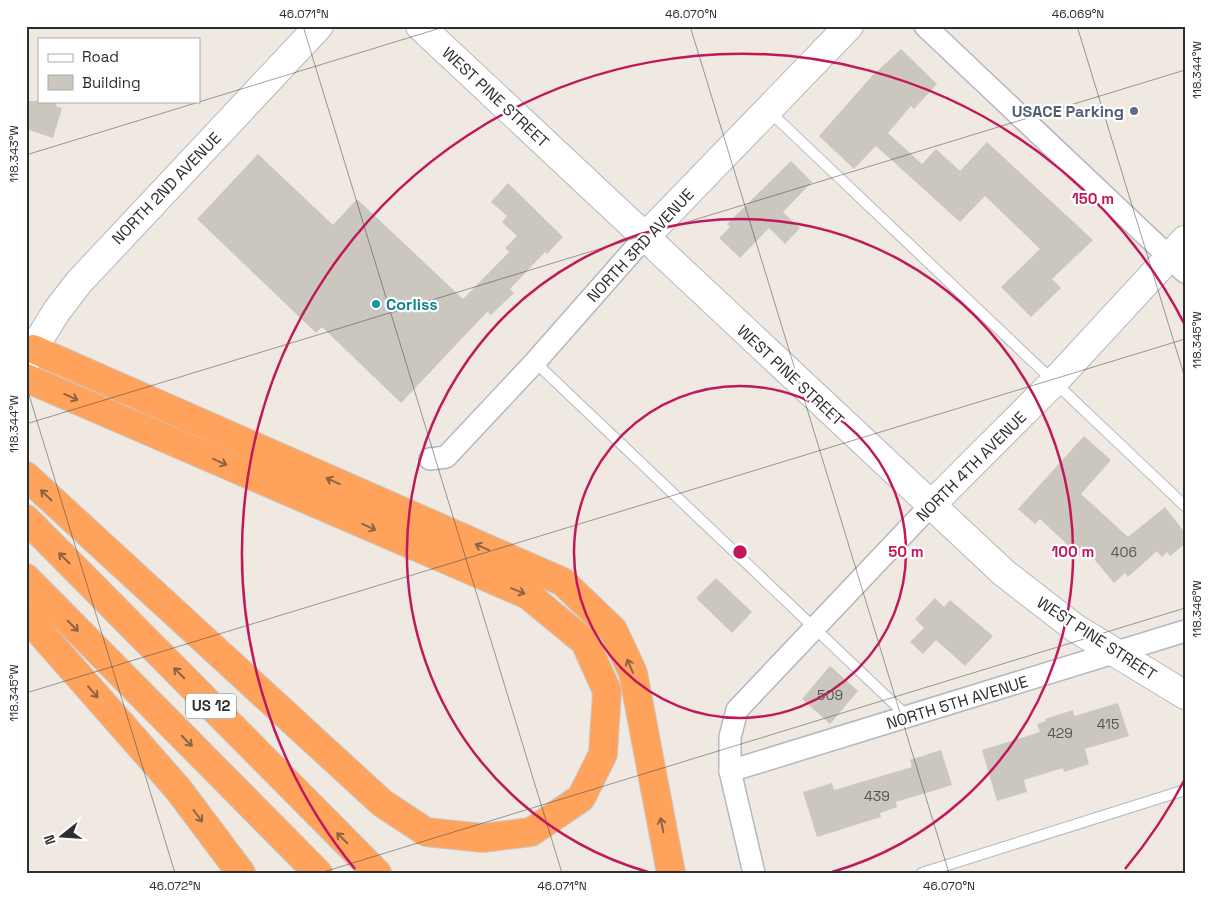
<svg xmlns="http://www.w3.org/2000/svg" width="1211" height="899" font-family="'Space Grotesk',sans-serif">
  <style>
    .building { fill: #cbc7bf }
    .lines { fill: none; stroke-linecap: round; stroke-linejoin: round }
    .lane-casing { stroke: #b4b7c1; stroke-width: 12 }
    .street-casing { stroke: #b4b7c1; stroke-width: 24 }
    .secondary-casing { stroke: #b4b7c1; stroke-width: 30 }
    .highway-casing { stroke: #c9c9c9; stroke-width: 30 }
    .lane { stroke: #fff; stroke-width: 10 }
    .street { stroke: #fff; stroke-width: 21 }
    .secondary { stroke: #fff; stroke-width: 28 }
    .highway { stroke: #ffa35c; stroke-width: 28 }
    .oneway { stroke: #8c6343 }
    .ticks { fill: none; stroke: #2e2e2e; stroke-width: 1; stroke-opacity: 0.45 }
    .ring { fill: none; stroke: #c2185b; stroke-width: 2.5 }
    .service-dot { fill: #5c6f8a; stroke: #fff; stroke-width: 2 }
    .culture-dot { fill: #0f9aa8; stroke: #fff; stroke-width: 2 }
    .labels { text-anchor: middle; stroke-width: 4.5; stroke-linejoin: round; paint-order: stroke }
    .number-label { font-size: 14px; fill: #555452 }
    .shield { fill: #fff; stroke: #6d6d6d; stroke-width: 1 }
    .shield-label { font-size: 15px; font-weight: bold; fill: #2e2e2e }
    .street-label { font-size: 16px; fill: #2e2e2e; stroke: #fff }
    .service-label { font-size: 16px; font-weight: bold; fill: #4e5e75; stroke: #fff; text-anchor: end }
    .culture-label { font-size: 16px; font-weight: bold; fill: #0d838f; stroke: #fff; text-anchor: start }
    .centre { fill: #c2185b; stroke: #fff; stroke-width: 2.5 }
    .ring-label { font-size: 15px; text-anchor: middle; font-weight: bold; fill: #c2185b; stroke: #fff; stroke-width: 4.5; stroke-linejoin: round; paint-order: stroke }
    .neatline { fill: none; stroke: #2e2e2e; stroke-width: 2 }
    .ticks-label { font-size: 12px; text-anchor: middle; fill: #2e2e2e }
  </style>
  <rect width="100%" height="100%" fill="#efe9e1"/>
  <g class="building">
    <polygon points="901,49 937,84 914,109 911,106 888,133 922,164 936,149 960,171 987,142 1093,240 1052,279 1061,288 1031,317 1001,287 1040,249 985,196 960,222 876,146 854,169 819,136 872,76"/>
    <polygon points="26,101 57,101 56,106 62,108 53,138 26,129"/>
    <polygon points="258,154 333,225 357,199 463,299 509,252 505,248 517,236 502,222 507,216 491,202 508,183 563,237 547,254 545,252 510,289 514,293 491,315 487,312 401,403 322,327 316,333 197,219"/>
    <polygon points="791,161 812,182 783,212 800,228 785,244 769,228 740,258 719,238 730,227 727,224"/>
    <polygon points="1084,436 1111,460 1081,494 1128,537 1165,507 1185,533 1185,544 1170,556 1167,552 1162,557 1157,551 1128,577 1125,573 1114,583 1089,553 1083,559 1040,519 1035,524 1018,509"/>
    <polygon points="716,578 752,612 732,633 696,598"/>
    <polygon points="935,598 944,607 950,600 993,636 965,666 936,640 923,654 910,642 924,628 915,619"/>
    <polygon points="830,666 858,691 830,724 802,699"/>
    <polygon points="1118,703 1129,736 1085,749 1089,764 1064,772 1063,768 1024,780 1027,792 997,801 982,750 1040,732 1037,724 1046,721 1045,719 1073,710 1074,716"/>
    <polygon points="941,750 952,785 896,802 897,807 880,813 881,817 817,837 803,792 832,783 834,790 912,767 910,760"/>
  </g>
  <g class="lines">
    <g class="lane-casing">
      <g id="lane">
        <polyline points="769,111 1185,506"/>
        <polyline points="535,362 908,717"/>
        <polyline points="922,873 1185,790"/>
      </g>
    </g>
    <g class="street-casing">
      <g id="street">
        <polyline points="925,26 1185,272"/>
        <polyline points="430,459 446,457 535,362 645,237"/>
        <polyline points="730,771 1185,631"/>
        <polyline points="754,873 730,771 730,737 737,710 930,506"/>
      </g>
    </g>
    <g class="secondary-casing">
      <g id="secondary">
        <polyline points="420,26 1004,573 1075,628 1185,695"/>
        <polyline points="645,237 849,26"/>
        <polyline points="26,361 56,312 79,282 319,26"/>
        <polyline points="930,506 1054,382 1185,240"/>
      </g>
    </g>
    <g class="highway-casing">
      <g id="highway">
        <polyline points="33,349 563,582 613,630 633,673 671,873"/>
        <polyline points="26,378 528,595 585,642 607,691 603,754 581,798 531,832 483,838 426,832 382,803 26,476"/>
        <polyline points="26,519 377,873"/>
        <polyline points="26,578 318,873"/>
        <polyline points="26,616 178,789 241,873"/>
      </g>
    </g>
    <use href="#lane" class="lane"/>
    <use href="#street" class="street"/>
    <use href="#secondary" class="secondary"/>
    <use href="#highway" class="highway"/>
  </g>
  <defs><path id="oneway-shaft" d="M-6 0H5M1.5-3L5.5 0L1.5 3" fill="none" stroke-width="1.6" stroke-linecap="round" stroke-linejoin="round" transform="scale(1.25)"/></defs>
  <g class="oneway">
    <use href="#oneway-shaft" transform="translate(71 397) rotate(24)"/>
    <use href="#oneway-shaft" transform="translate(220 462) rotate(24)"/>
    <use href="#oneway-shaft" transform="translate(333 481) rotate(-156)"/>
    <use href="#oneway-shaft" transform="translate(46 495) rotate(-136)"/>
    <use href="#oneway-shaft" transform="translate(369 527) rotate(24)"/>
    <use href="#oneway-shaft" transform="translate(482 547) rotate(-156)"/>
    <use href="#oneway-shaft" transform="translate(64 558) rotate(-135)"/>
    <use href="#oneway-shaft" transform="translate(518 591) rotate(22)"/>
    <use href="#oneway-shaft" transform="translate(73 626) rotate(45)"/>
    <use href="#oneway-shaft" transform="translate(630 666) rotate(-114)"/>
    <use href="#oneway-shaft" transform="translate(179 673) rotate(-135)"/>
    <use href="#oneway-shaft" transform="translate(93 692) rotate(49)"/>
    <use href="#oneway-shaft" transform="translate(187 741) rotate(45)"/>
    <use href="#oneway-shaft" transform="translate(198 816) rotate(53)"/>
    <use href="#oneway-shaft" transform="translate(662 825) rotate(-101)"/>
    <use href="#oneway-shaft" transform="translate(342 838) rotate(-135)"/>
  </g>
  <path class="ticks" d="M303,26L562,873M690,26L949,873M1077,26L1185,378M26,155L447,26M26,385L175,873M26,424L1185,70M26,693L1185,339M320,873L1185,608"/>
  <g class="ring">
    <circle cx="740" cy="552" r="166"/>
    <path d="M648 872A333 333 0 1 1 832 872"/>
    <path d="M1185 779A499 499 0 0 1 1125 869M355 869A499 499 0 1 1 1185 325"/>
  </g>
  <circle class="service-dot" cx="1134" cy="111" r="5"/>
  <circle class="culture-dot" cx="376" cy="304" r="5"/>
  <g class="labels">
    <g class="number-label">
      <text x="1124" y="557">406</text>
      <text x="830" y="700">509</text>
      <text x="1108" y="729">415</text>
      <text x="1060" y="738">429</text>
      <text x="877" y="801">439</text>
    </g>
    <rect class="shield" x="186" y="693.5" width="50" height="25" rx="4"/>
    <g class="shield-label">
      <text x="211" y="711">US 12</text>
    </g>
    <g class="street-label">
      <text transform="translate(496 97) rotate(43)" y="6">WEST PINE STREET</text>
      <text transform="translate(166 188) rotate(-46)" y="6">NORTH 2ND AVENUE</text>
      <text transform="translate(640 245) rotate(-47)" y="6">NORTH 3RD AVENUE</text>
      <text transform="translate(791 375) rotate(43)" y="6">WEST PINE STREET</text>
      <text transform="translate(971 466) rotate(-45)" y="6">NORTH 4TH AVENUE</text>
      <text transform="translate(1097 638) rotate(33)" y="6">WEST PINE STREET</text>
      <text transform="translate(957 702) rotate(-17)" y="6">NORTH 5TH AVENUE</text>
    </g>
    <g class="service-label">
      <text x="1124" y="117">USACE Parking</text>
    </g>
    <g class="culture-label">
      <text x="386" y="310">Corliss</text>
    </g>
  </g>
  <circle cx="740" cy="552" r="8" class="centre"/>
  <g class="ring-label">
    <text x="1093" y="204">150 m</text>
    <text x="906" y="557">50 m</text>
    <text x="1073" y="557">100 m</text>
  </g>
  <rect width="1211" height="899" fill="none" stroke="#ffffff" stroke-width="55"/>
  <rect x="38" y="38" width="162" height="65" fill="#ffffff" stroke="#ababab"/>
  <rect x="48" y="54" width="25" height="8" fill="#ffffff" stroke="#ababab"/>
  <text x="82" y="62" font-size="15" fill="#2e2e2e">Road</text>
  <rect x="48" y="75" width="25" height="15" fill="#cbc7bf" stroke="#ababab"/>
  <text x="82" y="88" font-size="15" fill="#2e2e2e">Building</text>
  <g transform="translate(62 836) rotate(253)" stroke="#ffffff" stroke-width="4" paint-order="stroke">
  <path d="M0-4L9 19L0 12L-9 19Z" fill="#2e2e2e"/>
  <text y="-8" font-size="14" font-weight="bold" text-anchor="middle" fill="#2e2e2e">N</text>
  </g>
  <rect x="28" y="28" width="1156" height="844" class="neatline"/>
  <g class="ticks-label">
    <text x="304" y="18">46.071°N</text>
    <text x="691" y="18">46.070°N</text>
    <text x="1078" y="18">46.069°N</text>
    <text transform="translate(1197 70) rotate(-90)" y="4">118.344°W</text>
    <text transform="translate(14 154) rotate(-90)" y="4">118.343°W</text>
    <text transform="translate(1197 340) rotate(-90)" y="4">118.345°W</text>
    <text transform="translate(14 424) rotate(-90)" y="4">118.344°W</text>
    <text transform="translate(1197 609) rotate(-90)" y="4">118.346°W</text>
    <text transform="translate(14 693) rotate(-90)" y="4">118.345°W</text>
    <text x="175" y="890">46.072°N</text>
    <text x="562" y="890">46.071°N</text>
    <text x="949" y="890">46.070°N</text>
  </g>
</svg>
